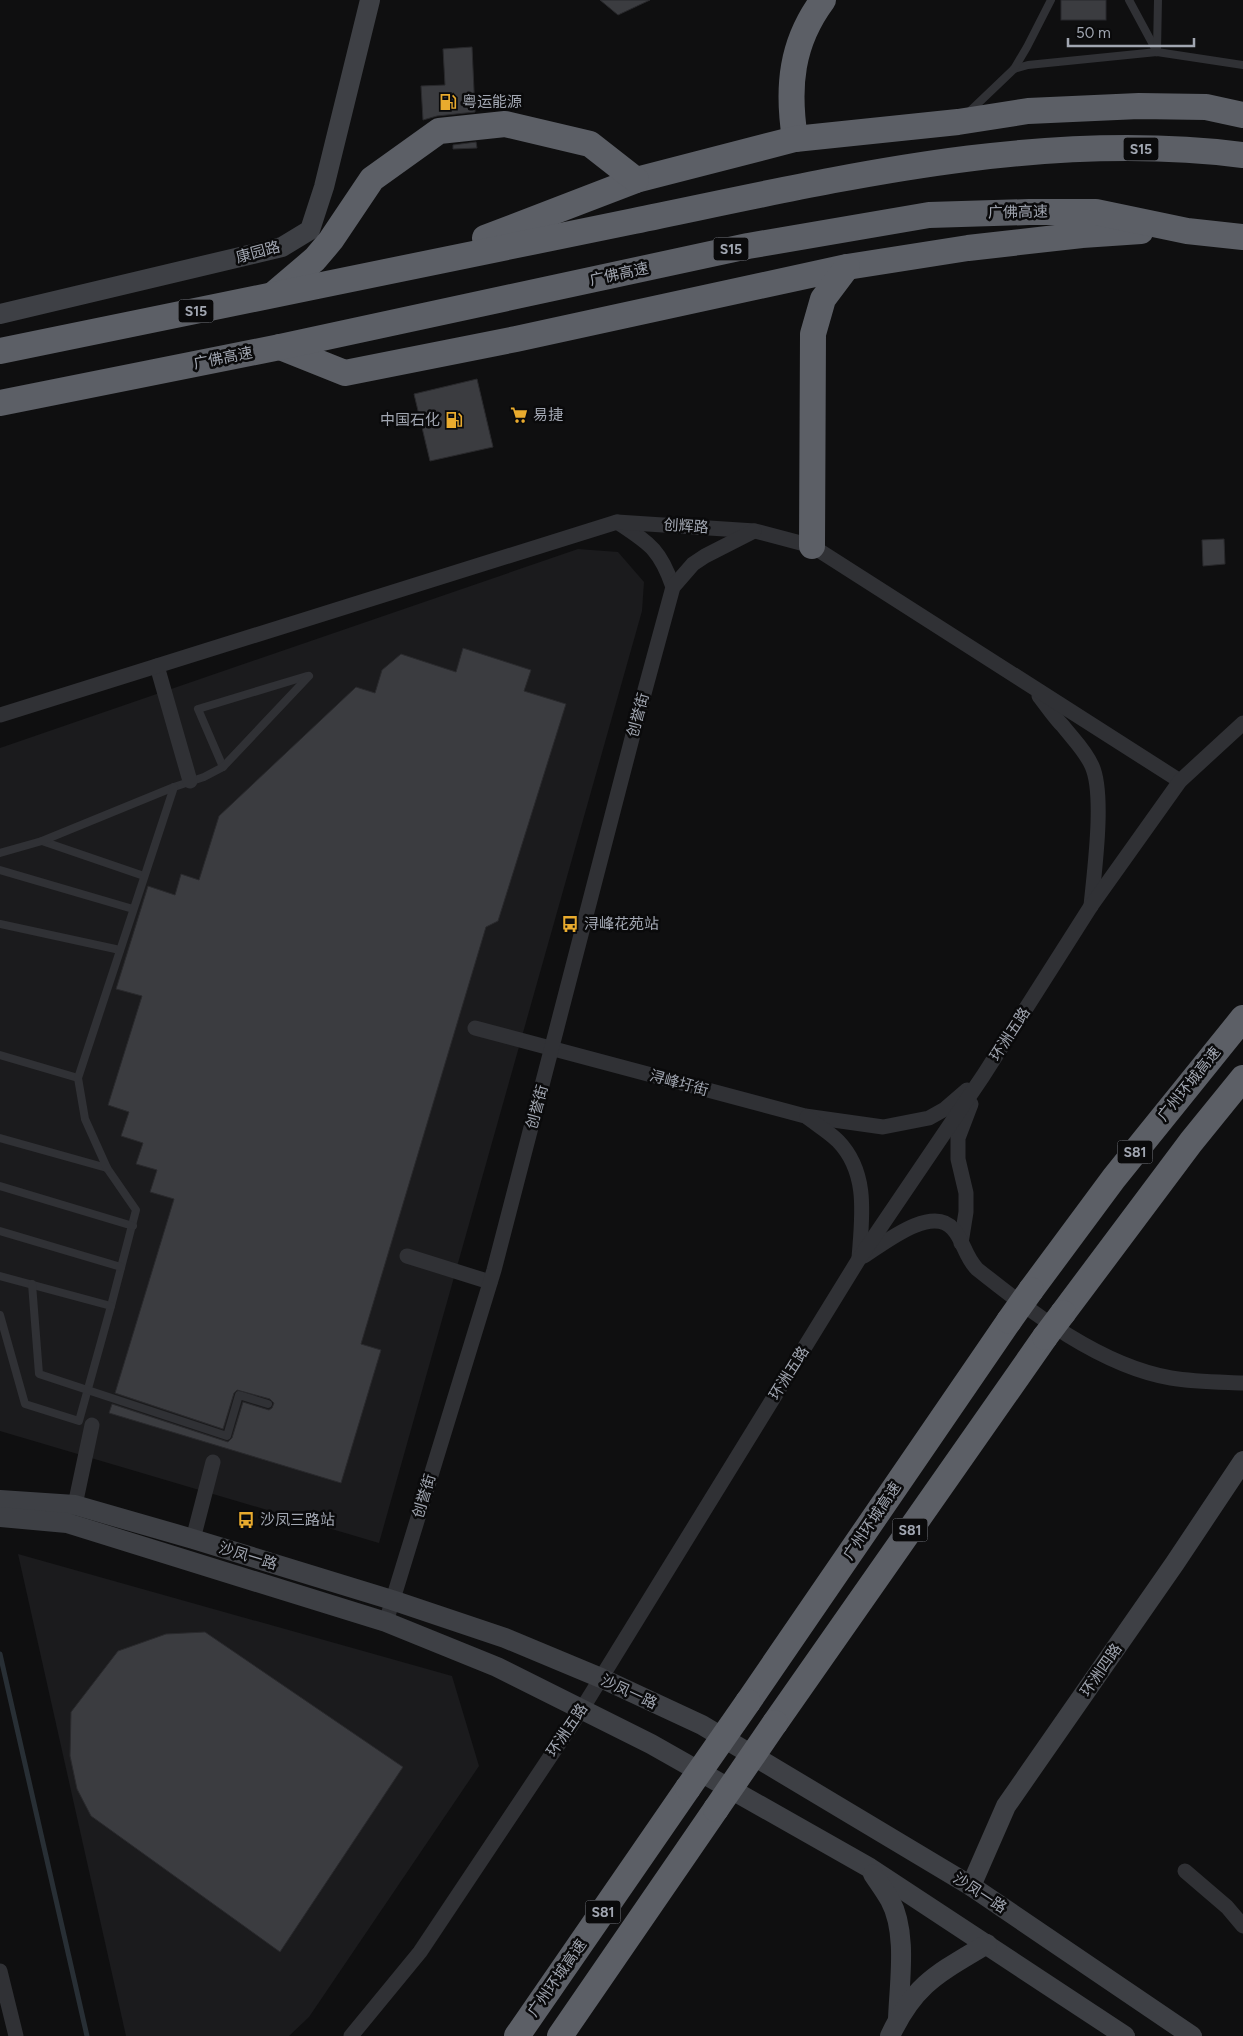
<svg xmlns="http://www.w3.org/2000/svg" width="1243" height="2036" font-family="Figtree,'Noto Sans SC',sans-serif">
  <style>
    .built { fill: #1b1b1d }
    .lines { fill: none; stroke-linecap: round; stroke-linejoin: round }
    .stream { stroke: #282f35; stroke-width: 5 }
    .building { fill: #3b3c40; stroke: #29292c }
    .lane { stroke: #303135; stroke-width: 8 }
    .street { stroke: #303135; stroke-width: 15 }
    .secondary { stroke: #3e4045; stroke-width: 20 }
    .highway { stroke: #5c5f66; stroke-width: 26 }
    .lane-bridge { stroke: #303135; stroke-width: 8 }
    .highway-bridge { stroke: #5c5f66; stroke-width: 26 }
    .labels { text-anchor: middle; stroke-width: 5; stroke-linejoin: round; paint-order: stroke }
    .shield { fill: #0a0a0b; stroke: #74777f; stroke-width: 1 }
    .shield-label { font-size: 14px; font-weight: bold; fill: #a1a6b1 }
    .poi-label { font-size: 15px; fill: #a1a6b1; stroke: #0a0a0b; text-anchor: start }
    .street-label { font-size: 15px; fill: #a1a6b1; stroke: #0a0a0b }
  </style>
  <rect width="100%" height="100%" fill="#0f0f10"/>
  <g class="built">
    <polygon points="578,549 618,552 644,582 642,611 379,1543 0,1431 0,748"/>
    <polygon points="18,1554 452,1676 479,1766 309,2017 289,2036 126,2036"/>
  </g>
  <g class="lines">
    <polyline class="stream" points="0,1654 87,2036"/>
  </g>
  <g class="building">
    <polygon points="600,0 650,0 618,15"/>
    <rect x="1061" y="0" width="45" height="20"/>
    <polygon points="472,47 475,112 437,116 423,120 421,86 445,85 443,49"/>
    <polygon points="476,142 477,148 453,149 453,145"/>
    <polygon points="477,379 493,447 430,461 414,394"/>
    <polygon points="1224,539 1225,564 1203,566 1202,540"/>
    <polygon points="463,648 531,670 524,691 566,704 498,921 486,927 361,1344 381,1350 341,1483 109,1413 112,1404 228,1442 232,1438 243,1402 269,1410 272,1408 274,1403 270,1399 237,1390 234,1393 223,1429 115,1393 174,1199 150,1192 157,1170 136,1164 143,1143 121,1136 129,1112 108,1105 142,996 116,989 148,886 175,895 181,874 199,880 219,816 356,687 375,693 382,670 401,654 456,672"/>
    <polygon points="205,1632 403,1767 280,1952 91,1816 77,1789 70,1756 71,1712 118,1651 166,1634"/>
  </g>
  <g class="lines">
    <g class="lane">
      <polyline points="1129,0 1157,52"/>
      <polyline points="1157,50 1158,0"/>
      <polyline points="1014,69 1028,65 1157,52 1243,65"/>
      <polyline points="969,112 1014,69 1027,47 1051,0"/>
      <polyline points="223,767 198,709 307,676"/>
      <polyline points="42,841 144,876"/>
      <polyline points="0,853 42,841 174,787 204,777 223,767 309,676"/>
      <polyline points="0,870 133,909"/>
      <polyline points="0,924 120,950"/>
      <polyline points="0,1055 78,1078"/>
      <polyline points="0,1138 107,1168 136,1210 111,1306 79,1421 25,1404 0,1315"/>
      <polyline points="107,1168 85,1119 78,1078 174,787"/>
      <polyline points="0,1186 133,1226"/>
      <polyline points="0,1231 121,1267"/>
      <polyline points="0,1276 111,1306"/>
    </g>
    <g class="street">
      <path d="M617,522C650,544 660,549 673,587"/>
      <polyline points="157,666 190,781"/>
      <path d="M1039,696C1047,706 1054,717 1063,726C1073,739 1085,750 1092,766C1105,795 1094,873 1091,906"/>
      <polyline points="0,715 617,522 755,531 812,546 1180,781"/>
      <polyline points="475,1028 805,1116 883,1127 929,1118 945,1109 967,1090"/>
      <path d="M807,1117C817,1125 829,1132 838,1141C869,1173 862,1217 859,1258"/>
      <polyline points="961,1243 966,1212 966,1193 958,1159 958,1138 971,1104"/>
      <polyline points="407,1256 490,1282"/>
      <path d="M864,1256C883,1244 932,1204 953,1229C964,1241 964,1255 977,1269C1032,1313 1101,1366 1171,1378C1195,1382 1219,1382 1243,1383"/>
      <polyline points="75,1505 92,1425"/>
      <polyline points="193,1539 213,1462"/>
      <polyline points="386,1622 494,1270 636,723 673,587 693,564 705,556 754,531"/>
      <polyline points="1185,1871 1227,1907 1243,1926"/>
      <polyline points="0,1971 16,2036"/>
      <polyline points="351,2036 420,1952 582,1709 859,1259 983,1076 1091,906 1180,781 1243,723"/>
    </g>
    <g class="secondary">
      <polyline points="0,314 282,247 310,230 324,187 370,0"/>
      <polyline points="0,1500 75,1505 193,1539 392,1600 505,1638 601,1678 702,1725 971,1886 1192,2036"/>
      <polyline points="0,1517 67,1523 386,1622 497,1667 651,1744 870,1868 1125,2036"/>
      <path d="M873,1874C879,1883 885,1891 890,1900C908,1933 899,1984 898,2020"/>
      <polyline points="971,1886 1006,1806 1175,1563 1243,1461"/>
      <path d="M890,2036C915,1983 939,1973 987,1944"/>
    </g>
    <g class="highway">
      <path d="M795,139C787,87 791,43 823,0"/>
      <polyline points="485,238 636,180 795,139 958,122 1028,111 1139,106 1206,107 1243,115"/>
      <polyline points="274,294 315,259 331,240 372,179 439,131 505,124 590,144 636,180"/>
      <polyline points="280,347 345,373 516,339 847,267 968,248 1082,235 1141,231"/>
      <path d="M0,351C211,308 423,264 634,221C834,180 1038,129 1243,155"/>
      <polyline points="0,403 280,347 748,246 929,215 1029,212 1096,212 1187,231 1243,237"/>
      <polyline points="812,546 813,334 823,299 847,267"/>
      <polyline points="1031,1290 1114,1178 1243,1018"/>
      <polyline points="1063,1313 1191,1142 1243,1078"/>
      <polyline points="748,1702 1009,1321"/>
      <polyline points="775,1723 1045,1337"/>
      <polyline points="517,2036 688,1788"/>
      <polyline points="560,2036 716,1809"/>
    </g>
    <polyline class="lane-bridge" points="32,1284 39,1374 227,1436 239,1395 268,1404"/>
    <g class="highway-bridge">
      <polyline points="1009,1321 1031,1290"/>
      <polyline points="1045,1337 1063,1313"/>
      <polyline points="688,1788 748,1702"/>
      <polyline points="716,1809 775,1723"/>
    </g>
  </g>
  <defs>
    <g id="fuel-bare" transform="scale(1.35)"><path d="M-5.5-6h7V0h2V4h1.3V-2.5L3-4.5l.8-.8L6-3V5H2.5V1h-1V6h-7ZM-4.2-4.7v3.2H.2V-4.7Z" fill="#e9ab2e" stroke="#0a0a0b" stroke-width="2.5" paint-order="stroke"/></g>
    <g id="supermarket-bare" transform="scale(1.35)"><path d="M-6-5.5h2.5l.6 2H6L4.5 2H-2.5L-4.4-4H-6ZM-1.5 3.2a1.3 1.3 0 1 0 .1 0ZM3 3.2a1.3 1.3 0 1 0 .1 0Z" fill="#e9ab2e" stroke="#0a0a0b" stroke-width="2.5" paint-order="stroke"/></g>
    <g id="bus-bare" transform="scale(1.35)"><path d="M-5-6H5V4H4V6H2V4H-2V6H-4V4H-5ZM-3.5-4V0h7V-4ZM-3.5 1.2v1.5H-2V1.2ZM2 1.2v1.5H3.5V1.2Z" fill="#e9ab2e" stroke="#0a0a0b" stroke-width="2.5" paint-order="stroke"/></g>
  </defs>
  <g fill-rule="evenodd">
    <use href="#fuel-bare" x="448" y="102"/>
    <use href="#supermarket-bare" x="519" y="415"/>
    <use href="#fuel-bare" x="454" y="420"/>
    <use href="#bus-bare" x="570" y="924"/>
    <use href="#bus-bare" x="246" y="1520"/>
  </g>
  <g class="labels">
    <g class="shield">
      <rect x="1123.5" y="137.5" width="35" height="23" rx="4"/>
      <rect x="713.5" y="237.5" width="35" height="23" rx="4"/>
      <rect x="178.5" y="299.5" width="35" height="23" rx="4"/>
      <rect x="1117.5" y="1140.5" width="35" height="23" rx="4"/>
      <rect x="892.5" y="1518.5" width="35" height="23" rx="4"/>
      <rect x="585.5" y="1900.5" width="35" height="23" rx="4"/>
    </g>
    <g class="shield-label">
      <text x="1141" y="154">S15</text>
      <text x="731" y="254">S15</text>
      <text x="196" y="316">S15</text>
      <text x="1135" y="1157">S81</text>
      <text x="910" y="1535">S81</text>
      <text x="603" y="1917">S81</text>
    </g>
    <g class="poi-label">
      <text x="462" y="107">粤运能源</text>
      <text x="533" y="420">易捷</text>
      <text x="440" y="425" text-anchor="end">中国石化</text>
      <text x="584" y="929">浔峰花苑站</text>
      <text x="260" y="1525">沙凤三路站</text>
    </g>
    <g class="street-label">
      <text transform="translate(1018 212) rotate(-1)" y="5">广佛高速</text>
      <text transform="translate(258 252) rotate(-15)" y="5">康园路</text>
      <text transform="translate(619 274) rotate(-12)" y="5">广佛高速</text>
      <text transform="translate(223 358) rotate(-11)" y="5">广佛高速</text>
      <text transform="translate(686 526) rotate(4)" y="5">创辉路</text>
      <text transform="translate(638 715) rotate(-75)" y="5">创誉街</text>
      <text transform="translate(1010 1034) rotate(-57)" y="5">环洲五路</text>
      <text transform="translate(679 1083) rotate(15)" y="5">浔峰圩街</text>
      <text transform="translate(1189 1084) rotate(-51)" y="5">广州环城高速</text>
      <text transform="translate(537 1107) rotate(-75)" y="5">创誉街</text>
      <text transform="translate(789 1373) rotate(-58)" y="5">环洲五路</text>
      <text transform="translate(424 1496) rotate(-73)" y="5">创誉街</text>
      <text transform="translate(872 1521) rotate(-56)" y="5">广州环城高速</text>
      <text transform="translate(248 1556) rotate(17)" y="5">沙凤一路</text>
      <text transform="translate(1101 1670) rotate(-55)" y="5">环洲四路</text>
      <text transform="translate(629 1692) rotate(25)" y="5">沙凤一路</text>
      <text transform="translate(567 1730) rotate(-56)" y="5">环洲五路</text>
      <text transform="translate(980 1893) rotate(33)" y="5">沙凤一路</text>
      <text transform="translate(557 1978) rotate(-55)" y="5">广州环城高速</text>
    </g>
  </g>
  <path d="M1068 38v8h126v-8" fill="none" stroke="#a1a6b1" stroke-width="2.5"/>
  <text x="1076" y="38" font-size="15" fill="#a1a6b1" stroke="#0a0a0b" stroke-width="4" paint-order="stroke">50 m</text>
</svg>
